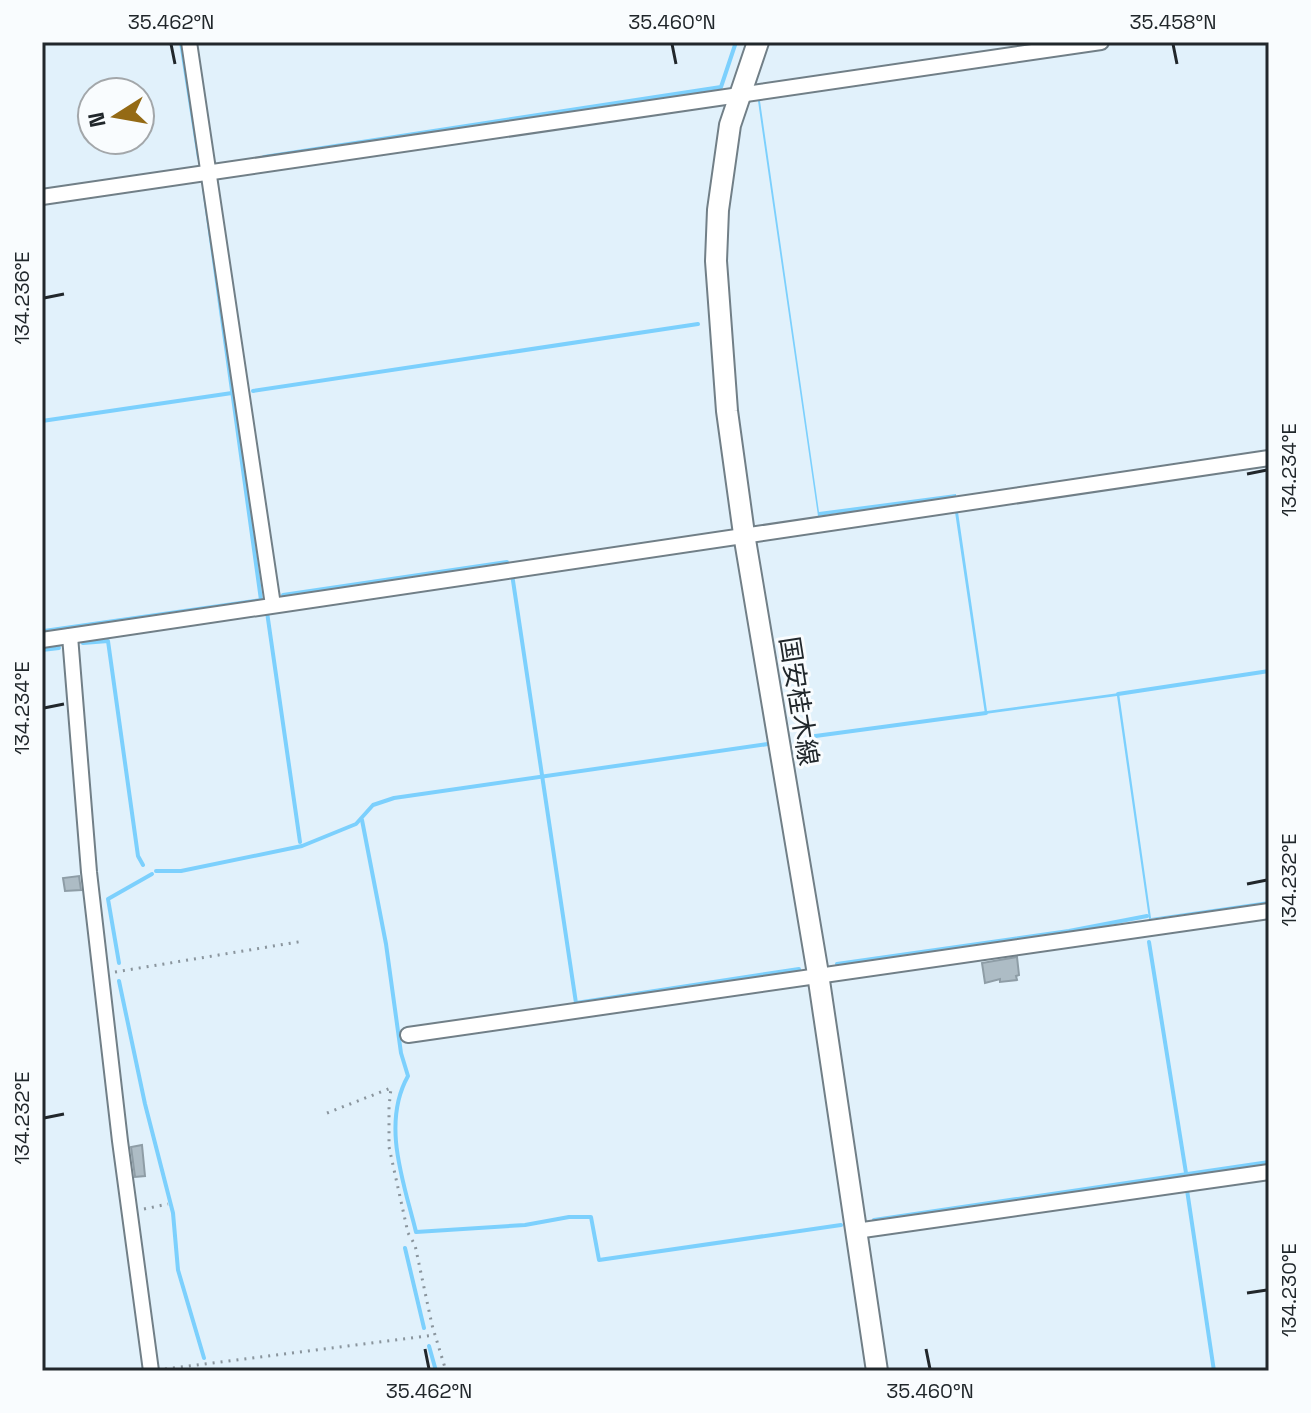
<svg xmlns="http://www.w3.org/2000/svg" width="1311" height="1413" font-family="'Space Grotesk','Noto Sans JP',sans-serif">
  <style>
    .water { fill: #7cd0fd }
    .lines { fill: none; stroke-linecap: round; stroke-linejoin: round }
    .stream { stroke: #7cd0fd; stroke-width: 4 }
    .building { fill: #adbcc5; stroke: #8e9da6; stroke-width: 2 }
    .minor-casing { stroke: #717f87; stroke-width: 18 }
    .secondary-casing { stroke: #717f87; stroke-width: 24 }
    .path { stroke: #8a959d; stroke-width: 3; stroke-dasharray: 2 6; stroke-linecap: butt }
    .minor { stroke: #fff; stroke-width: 14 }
    .secondary { stroke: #fff; stroke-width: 20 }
    .ticks { fill: none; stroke: #21272b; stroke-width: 3 }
    .labels { text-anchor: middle; stroke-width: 6; stroke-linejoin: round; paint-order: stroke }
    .street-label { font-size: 26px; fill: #21272b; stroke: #f9fcfe }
    .neatline { fill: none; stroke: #21272b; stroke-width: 3 }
    .ticks-label { font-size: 20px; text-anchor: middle; fill: #21272b }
  </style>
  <rect width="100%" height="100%" fill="#e1f1fb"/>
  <g class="water">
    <polygon points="758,101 760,101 819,512 956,494 956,497 818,516"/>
    <polygon points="955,512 958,512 987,711 1119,693 1151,918 1269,901 1269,904 1149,919 1117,696 985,714"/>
  </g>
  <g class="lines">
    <g class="stream">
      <polyline points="181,42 199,158"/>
      <polyline points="264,157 721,87 736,42"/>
      <polyline points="253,391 698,324"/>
      <polyline points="42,421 232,393"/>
      <polyline points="512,574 576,1003 799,969"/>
      <polyline points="283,595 507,562"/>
      <polyline points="267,612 300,842"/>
      <polyline points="44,631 261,600 204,188"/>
      <polyline points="83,643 108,641 138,856 143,865"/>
      <polyline points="42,650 59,648"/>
      <polyline points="1118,694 1269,671"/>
      <polyline points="808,737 986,713"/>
      <path d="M362,820L386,944L401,1053L408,1076C381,1124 404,1183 416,1232L525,1225L569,1217H591L599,1260L841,1225"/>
      <polyline points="156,871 181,871 302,846 356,824 373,805 394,798 768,744"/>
      <polyline points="1149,942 1186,1173"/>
      <polyline points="119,963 108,899 152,874"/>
      <polyline points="837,964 1069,931 1147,916"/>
      <polyline points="119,981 145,1104 173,1213 178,1270 204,1358"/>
      <polyline points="1187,1190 1214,1371"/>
      <polyline points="874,1220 1269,1162"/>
      <polyline points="405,1248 424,1328"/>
      <polyline points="429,1346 436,1371"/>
    </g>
  </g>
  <g class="building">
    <polygon points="79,876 81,890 65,891 63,878"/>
    <polygon points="1017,957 1019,975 1016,976 1017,980 1000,982 1000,979 985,983 982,963"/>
    <polygon points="142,1145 145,1176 135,1177 131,1147"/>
  </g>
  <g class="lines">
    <g class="minor-casing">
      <g id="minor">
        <polyline points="189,42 273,605"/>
        <polyline points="42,197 1101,42"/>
        <polyline points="70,636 89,872 120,1141 151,1371"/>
        <polyline points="42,640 1269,458"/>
        <polyline points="408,1035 1269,911"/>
        <polyline points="856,1231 1269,1172"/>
      </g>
    </g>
    <g class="secondary-casing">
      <polyline id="secondary" points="758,42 730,125 718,210 716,261 727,411 744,534 818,974 877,1371"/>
    </g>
    <g class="path">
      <polyline points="115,972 304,941"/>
      <polyline points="327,1113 391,1088 389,1107 389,1147 408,1233 415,1245 432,1325 446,1371"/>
      <polyline points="144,1209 168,1204"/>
      <polyline points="165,1369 435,1335"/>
    </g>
    <use href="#minor" class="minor"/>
    <use href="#secondary" class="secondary"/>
  </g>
  <path class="ticks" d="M171,44L175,64M672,44L676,64M1173,44L1177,64M44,298L64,294M1247,474L1267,470M44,708L64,704M1247,884L1267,880M44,1118L64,1114M1247,1293L1267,1290M425,1349L429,1369M926,1349L930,1369"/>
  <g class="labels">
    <g class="street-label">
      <text transform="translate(799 701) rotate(81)" y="9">国安桂木線</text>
    </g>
  </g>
  <rect width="1311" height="1413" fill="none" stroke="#f9fcfe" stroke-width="88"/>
  <g transform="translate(116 116) rotate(259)"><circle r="38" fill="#f9fcfe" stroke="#a3a7aa" stroke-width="2"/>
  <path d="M0-6L14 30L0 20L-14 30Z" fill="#946a15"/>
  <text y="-12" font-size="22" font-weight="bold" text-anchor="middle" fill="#21272b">N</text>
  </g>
  <rect x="44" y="44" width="1223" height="1325" class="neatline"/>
  <g class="ticks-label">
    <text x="171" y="29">35.462°N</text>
    <text x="672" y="29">35.460°N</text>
    <text x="1173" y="29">35.458°N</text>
    <text transform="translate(22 298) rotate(-90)" y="7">134.236°E</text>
    <text transform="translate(1289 470) rotate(-90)" y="7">134.234°E</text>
    <text transform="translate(22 708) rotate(-90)" y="7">134.234°E</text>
    <text transform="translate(1289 880) rotate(-90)" y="7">134.232°E</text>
    <text transform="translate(22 1118) rotate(-90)" y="7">134.232°E</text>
    <text transform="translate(1289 1290) rotate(-90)" y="7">134.230°E</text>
    <text x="429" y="1398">35.462°N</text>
    <text x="930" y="1398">35.460°N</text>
  </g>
</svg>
